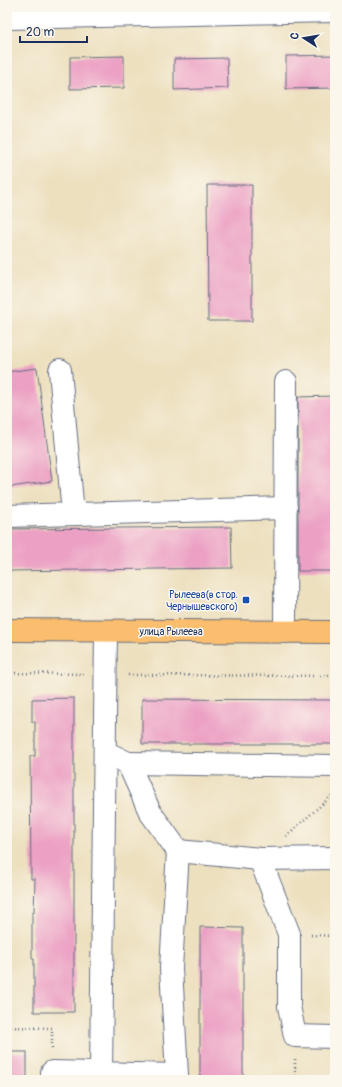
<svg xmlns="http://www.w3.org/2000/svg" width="342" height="1087" font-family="Pangolin,sans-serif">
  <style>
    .building { fill: #eca1c4 }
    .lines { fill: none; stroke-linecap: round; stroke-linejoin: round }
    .minor-casing { stroke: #646d80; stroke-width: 24 }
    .major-casing { stroke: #646d80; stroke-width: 24 }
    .path { stroke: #646d80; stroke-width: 2.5; stroke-dasharray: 1 3; stroke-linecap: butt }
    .minor { stroke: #fff; stroke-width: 22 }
    .major { stroke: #fbbd6e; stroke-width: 22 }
    .transit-dot { fill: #1a4fb4; stroke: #fbf7ec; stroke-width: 1.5 }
    .labels { text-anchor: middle; stroke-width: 3; stroke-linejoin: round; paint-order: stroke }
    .transit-label { font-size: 10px; fill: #164399; stroke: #fbf7ec; text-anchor: end }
    .street-label { font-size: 10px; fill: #1b2f5e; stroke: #fbf7ec }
  </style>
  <rect width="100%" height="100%" fill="#fbf7ec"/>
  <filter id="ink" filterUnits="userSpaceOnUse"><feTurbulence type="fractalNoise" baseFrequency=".025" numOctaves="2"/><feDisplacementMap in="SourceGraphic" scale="8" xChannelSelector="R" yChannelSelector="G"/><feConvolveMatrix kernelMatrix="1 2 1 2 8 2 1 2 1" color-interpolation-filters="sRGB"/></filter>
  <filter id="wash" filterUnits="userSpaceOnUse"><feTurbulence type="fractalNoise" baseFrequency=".012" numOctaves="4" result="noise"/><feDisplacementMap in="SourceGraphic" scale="16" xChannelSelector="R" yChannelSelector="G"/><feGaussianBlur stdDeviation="0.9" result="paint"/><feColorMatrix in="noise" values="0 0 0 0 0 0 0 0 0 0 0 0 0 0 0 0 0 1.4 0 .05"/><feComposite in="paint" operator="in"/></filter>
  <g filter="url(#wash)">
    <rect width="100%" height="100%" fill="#ede0bf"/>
    <g id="blocks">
      <g class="building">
        <polygon points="335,55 335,88 286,89 286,56"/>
        <polygon points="124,56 124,88 70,89 70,57"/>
        <polygon points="227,58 228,88 174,90 174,59"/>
        <polygon points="207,185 252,185 252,321 208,321"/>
        <polygon points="37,368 52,481 10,487 7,466 7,372"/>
        <polygon points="335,396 335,571 298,571 298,397"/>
        <polygon points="231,527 232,568 7,571 7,529"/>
        <polygon points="74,698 74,1012 34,1012 34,959 32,959 32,913 34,913 35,879 31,879 30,756 35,756 35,722 32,722 32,699"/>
        <polygon points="142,699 335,700 335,744 142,744"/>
        <polygon points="200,927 243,928 243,1080 200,1080"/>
        <rect x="7" y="1052" width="20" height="28"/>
      </g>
    </g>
  </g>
  <g filter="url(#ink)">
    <use href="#blocks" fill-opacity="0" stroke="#646d80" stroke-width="1"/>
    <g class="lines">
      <g class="minor-casing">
        <g id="minor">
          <polyline points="7,18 335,11"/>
          <polyline points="60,370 73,514"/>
          <polyline points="7,516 286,508"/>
          <polyline points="285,632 286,382"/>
          <polyline points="105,752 128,763 150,812 178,851 171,968 177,1075"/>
          <polyline points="128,763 335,766"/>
          <polyline points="178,851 260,859 335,858"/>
          <polyline points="260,859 289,934 289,1006 295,1036 335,1037"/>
          <polyline points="101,1074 106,631"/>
          <polyline points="52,1080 52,1072 177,1075 177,1080"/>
        </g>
      </g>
      <g class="major-casing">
        <polyline id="major" points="7,630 335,632"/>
      </g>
      <g class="path">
        <polyline points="7,673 85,674"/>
        <polyline points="128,675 335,676"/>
        <polyline points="286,836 335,793"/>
        <polyline points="311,935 335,936"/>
        <polyline points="7,1027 52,1028 52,1050"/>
        <polyline points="295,1080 295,1059"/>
      </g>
      <use href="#minor" class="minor"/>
      <use href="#major" class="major"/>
    </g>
  </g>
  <rect class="transit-dot" x="242" y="596" width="8" height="8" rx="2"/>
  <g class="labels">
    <g class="transit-label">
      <text x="238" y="598">Рылеева(в стор.<tspan x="238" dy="12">Чернышевского)</tspan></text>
    </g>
    <g class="street-label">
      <text x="171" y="635">улица Рылеева</text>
    </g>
  </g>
  <rect width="342" height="1087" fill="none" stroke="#fbf7ec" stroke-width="24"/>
  <g transform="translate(304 38) rotate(282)" stroke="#fbf7ec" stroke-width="3" paint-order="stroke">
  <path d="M0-3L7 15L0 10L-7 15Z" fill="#1b2f5e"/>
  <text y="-6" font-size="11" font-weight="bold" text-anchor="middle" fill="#1b2f5e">С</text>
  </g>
  <path d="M20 36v6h67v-6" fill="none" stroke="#1b2f5e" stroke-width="2"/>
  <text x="26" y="36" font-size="12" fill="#1b2f5e" stroke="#fbf7ec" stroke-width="3" paint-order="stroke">20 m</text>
</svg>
